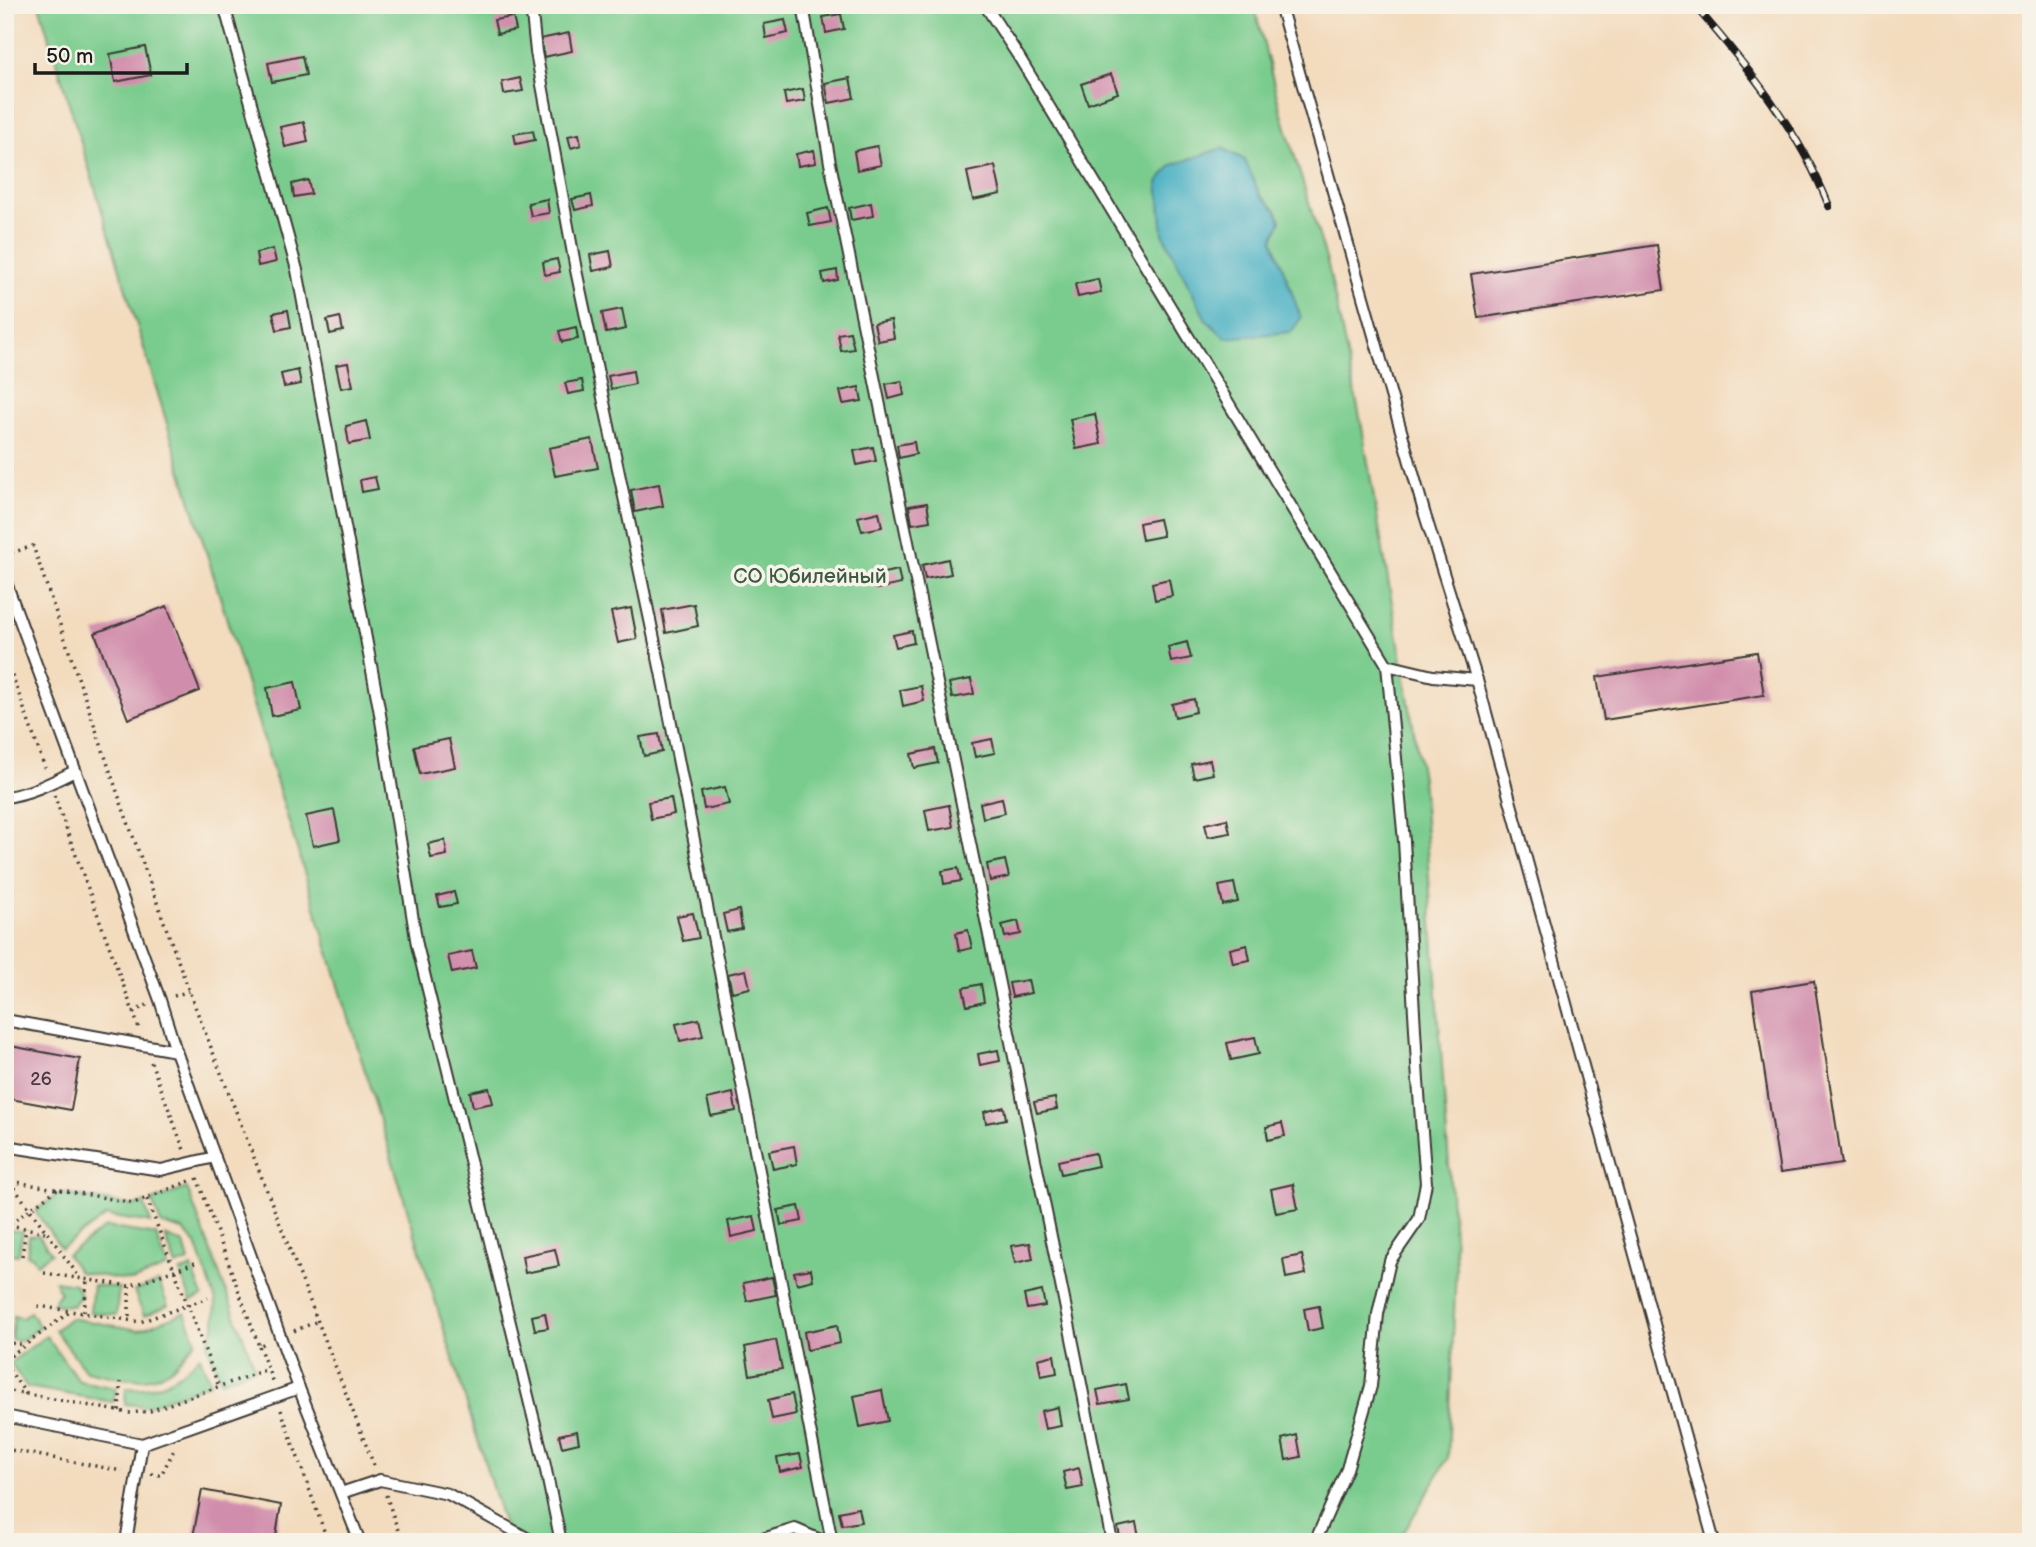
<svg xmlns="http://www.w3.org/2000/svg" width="2036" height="1547" font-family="'Balsamiq Sans',sans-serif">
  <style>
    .green { fill: #7acc8e; stroke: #4b7455; stroke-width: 2 }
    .water { fill: #43aec2; stroke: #30656f; stroke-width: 2 }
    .building { fill: #d18eac }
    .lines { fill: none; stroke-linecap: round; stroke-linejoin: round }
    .lane-casing { stroke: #3c3934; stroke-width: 14 }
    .path { stroke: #3c3934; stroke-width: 3.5; stroke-dasharray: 2 5; stroke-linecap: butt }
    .lane { stroke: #fff; stroke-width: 10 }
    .rail-casing { stroke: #1c1c1c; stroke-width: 8 }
    .rail { stroke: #f7f3e8; stroke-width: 5; stroke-dasharray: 16; stroke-linecap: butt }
    .labels { text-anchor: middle; stroke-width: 7; stroke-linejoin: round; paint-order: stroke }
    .number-label { font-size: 18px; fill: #493840 }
    .park-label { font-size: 21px; fill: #3d5a44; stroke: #f7f3e8 }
  </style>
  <rect width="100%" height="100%" fill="#f7f3e8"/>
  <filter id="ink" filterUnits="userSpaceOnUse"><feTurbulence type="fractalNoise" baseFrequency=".0143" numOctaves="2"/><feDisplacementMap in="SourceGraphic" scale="14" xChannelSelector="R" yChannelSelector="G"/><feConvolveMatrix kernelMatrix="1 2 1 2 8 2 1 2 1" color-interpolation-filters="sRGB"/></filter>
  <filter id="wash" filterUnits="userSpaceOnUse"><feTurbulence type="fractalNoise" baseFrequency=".00686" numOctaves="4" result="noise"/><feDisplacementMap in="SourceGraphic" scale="28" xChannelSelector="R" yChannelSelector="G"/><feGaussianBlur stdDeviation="1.57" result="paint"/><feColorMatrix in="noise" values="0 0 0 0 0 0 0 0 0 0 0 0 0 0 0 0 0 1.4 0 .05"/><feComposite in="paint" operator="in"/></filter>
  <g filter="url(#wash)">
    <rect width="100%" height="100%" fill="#f3dbbe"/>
    <g class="green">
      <polygon points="39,5 1254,5 1280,108 1328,265 1361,422 1422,778 1456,1266 1448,1458 1398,1542 509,1542"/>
      <polygon points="187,1188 255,1368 221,1381 207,1345 215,1324 216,1301 196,1244 183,1230 161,1224 152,1201"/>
      <polygon points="60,1193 134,1206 144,1203 151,1223 106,1216 61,1248 35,1211"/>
      <polygon points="106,1227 156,1235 168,1267 132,1281 79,1272 67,1255"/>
      <polygon points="11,1230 23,1232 18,1255 9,1254 5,1256 5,1234"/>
      <polygon points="38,1235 51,1253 37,1264 33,1257 27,1255 29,1236"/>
      <polygon points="165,1236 184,1244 189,1261 176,1266"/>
      <polygon points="192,1268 203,1296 191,1301 180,1272"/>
      <polygon points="55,1281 75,1284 81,1296 72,1306 52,1304 60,1293"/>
      <polygon points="159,1282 168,1306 144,1316 134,1291"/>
      <polygon points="93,1285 119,1288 116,1315 90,1312"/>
      <polygon points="30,1312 40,1327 21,1341 11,1339 14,1316 22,1318"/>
      <path d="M185,1312L196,1341C188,1350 179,1362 169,1370C146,1387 111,1376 86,1371L55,1330L70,1318L139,1330Z"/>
      <polygon points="46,1336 79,1381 116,1388 113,1402 27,1387 10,1363"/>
      <path d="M200,1356L210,1383L148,1406L125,1404L126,1388C160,1391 176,1379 200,1356Z"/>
    </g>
    <polygon class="water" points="1222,148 1245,160 1260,195 1276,210 1281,220 1273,240 1301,318 1291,332 1226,338 1206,320 1163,234 1158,182 1172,165"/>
    <g id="blocks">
      <g class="building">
        <polygon points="841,14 844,29 826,33 823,17"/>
        <polygon points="513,17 516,30 497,34 494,20"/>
        <polygon points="785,20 788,33 766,38 764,24"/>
        <polygon points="569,33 572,51 544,57 540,39"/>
        <polygon points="145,47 151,75 115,82 110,54"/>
        <polygon points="302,56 306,75 272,82 268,63"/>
        <polygon points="1111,74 1118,93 1088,104 1081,84"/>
        <polygon points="520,78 523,91 504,94 502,82"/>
        <polygon points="850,78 854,98 829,103 825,83"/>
        <polygon points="803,89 805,101 786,104 784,93"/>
        <polygon points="304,122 308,142 285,147 280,127"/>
        <polygon points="533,131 535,140 516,144 514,134"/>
        <polygon points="579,134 581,145 571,148 568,136"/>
        <polygon points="877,146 881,165 857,170 854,151"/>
        <polygon points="814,150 816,163 798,166 796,154"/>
        <polygon points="995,166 1001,194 973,200 967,172"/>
        <polygon points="308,180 311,194 294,197 292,184"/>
        <polygon points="591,195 593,206 575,210 572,199"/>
        <polygon points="547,199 549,213 531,216 528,203"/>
        <polygon points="871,203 873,216 851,220 849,208"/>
        <polygon points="828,208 831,222 810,226 807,213"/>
        <polygon points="1657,245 1664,290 1478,318 1471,274"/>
        <polygon points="273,249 276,262 258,266 256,253"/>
        <polygon points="610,251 613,267 593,271 590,255"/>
        <polygon points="557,259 560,272 545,275 543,262"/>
        <polygon points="837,270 838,280 824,283 822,273"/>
        <polygon points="1098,279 1101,292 1078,297 1075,284"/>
        <polygon points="622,309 626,329 606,333 602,313"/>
        <polygon points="288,310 291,327 277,330 273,313"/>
        <polygon points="340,317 343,331 330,334 327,320"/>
        <polygon points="891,320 894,338 878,341 874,323"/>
        <polygon points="576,327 578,339 562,342 559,331"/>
        <polygon points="850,332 854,349 841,351 838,334"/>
        <polygon points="348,363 353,386 341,388 336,365"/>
        <polygon points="298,370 301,384 284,387 281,374"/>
        <polygon points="633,371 635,384 611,389 608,376"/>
        <polygon points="582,380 584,391 568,394 565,383"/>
        <polygon points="902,381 904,395 889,399 886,384"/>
        <polygon points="859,387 862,401 843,404 840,391"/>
        <polygon points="1095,414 1101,444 1076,449 1070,419"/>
        <polygon points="366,421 370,440 349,444 346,426"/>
        <polygon points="592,439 598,468 555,476 549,448"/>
        <polygon points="914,442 916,454 899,458 897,445"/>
        <polygon points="873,447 876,461 857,465 854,451"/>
        <polygon points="375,477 378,489 362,492 360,480"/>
        <polygon points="659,484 663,506 635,512 631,490"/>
        <polygon points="927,503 930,521 912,524 909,506"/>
        <polygon points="879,512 882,527 862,531 858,517"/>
        <polygon points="1159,519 1163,536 1142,540 1139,523"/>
        <polygon points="948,559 951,574 925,579 922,565"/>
        <polygon points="898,570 901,584 877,589 874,575"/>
        <polygon points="1169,579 1172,596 1155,600 1152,583"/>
        <polygon points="694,604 698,626 666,633 662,610"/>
        <polygon points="167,606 200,691 128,719 95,633"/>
        <polygon points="631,608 637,639 618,643 611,612"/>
        <polygon points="912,631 914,643 896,647 893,635"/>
        <polygon points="1187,642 1191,658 1171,662 1168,647"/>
        <polygon points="1757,652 1764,695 1604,720 1597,677"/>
        <polygon points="971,679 974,694 952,698 949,683"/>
        <polygon points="295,682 301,710 272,716 267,688"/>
        <polygon points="921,686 924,701 903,706 900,690"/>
        <polygon points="1194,699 1196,712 1175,717 1172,704"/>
        <polygon points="659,734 662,752 644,756 640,737"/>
        <polygon points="449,739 455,767 420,774 414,746"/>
        <polygon points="992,739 995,753 975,757 972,743"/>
        <polygon points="935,749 938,763 914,768 911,754"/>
        <polygon points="1210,760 1213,774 1194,778 1191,764"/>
        <polygon points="725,787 729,804 704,809 701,792"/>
        <polygon points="671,798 674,814 651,819 648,802"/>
        <polygon points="1002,798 1005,813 983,818 980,803"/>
        <polygon points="949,805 953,827 929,831 925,810"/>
        <polygon points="334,810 340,840 313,846 306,816"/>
        <polygon points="1227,819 1230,833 1208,837 1205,824"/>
        <polygon points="445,840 447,855 431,858 428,844"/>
        <polygon points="1005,860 1009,877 990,881 987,864"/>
        <polygon points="958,868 961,881 944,884 942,871"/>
        <polygon points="1234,883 1238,902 1223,905 1219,886"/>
        <polygon points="454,892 457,904 440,907 437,896"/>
        <polygon points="739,910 742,929 727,932 723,914"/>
        <polygon points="693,913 699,938 683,941 677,916"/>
        <polygon points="1018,921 1021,934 1005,937 1002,925"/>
        <polygon points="968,930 972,948 959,951 956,933"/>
        <polygon points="1247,945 1250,960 1233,963 1230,949"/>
        <polygon points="472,951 476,968 452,973 448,956"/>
        <polygon points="746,970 750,988 732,992 728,974"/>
        <polygon points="1028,980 1031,993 1012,997 1009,983"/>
        <polygon points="1814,981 1842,1164 1780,1173 1752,991"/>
        <polygon points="981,984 984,1002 967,1006 963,988"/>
        <polygon points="699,1019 703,1036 680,1041 676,1024"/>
        <polygon points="1255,1037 1259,1054 1231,1060 1227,1043"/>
        <polygon points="5,1045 80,1059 71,1110 5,1098"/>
        <polygon points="998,1050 1000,1061 980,1065 978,1054"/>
        <polygon points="489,1088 493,1103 473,1107 470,1092"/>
        <polygon points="733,1093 736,1111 711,1116 707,1099"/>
        <polygon points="1055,1098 1057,1109 1037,1113 1034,1102"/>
        <polygon points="1004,1107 1006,1119 986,1123 984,1112"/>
        <polygon points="1282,1123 1285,1136 1268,1140 1266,1127"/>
        <polygon points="794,1146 797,1164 773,1169 769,1151"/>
        <polygon points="1095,1153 1098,1166 1061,1174 1058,1161"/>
        <polygon points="1293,1184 1298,1209 1276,1213 1271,1189"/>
        <polygon points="799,1206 802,1221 781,1225 778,1210"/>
        <polygon points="754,1216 757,1231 731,1237 728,1221"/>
        <polygon points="1030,1243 1033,1259 1015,1263 1011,1246"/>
        <polygon points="555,1249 559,1266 525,1273 522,1256"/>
        <polygon points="1302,1255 1306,1274 1286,1278 1283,1259"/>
        <polygon points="811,1269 813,1280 797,1284 794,1272"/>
        <polygon points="772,1277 776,1295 747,1301 743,1283"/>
        <polygon points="1042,1291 1045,1306 1027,1309 1024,1295"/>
        <polygon points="1319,1306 1323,1328 1308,1331 1304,1309"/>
        <polygon points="545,1313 548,1328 535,1330 532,1316"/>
        <polygon points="837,1325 840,1343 807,1350 804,1332"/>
        <polygon points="776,1340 782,1369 750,1375 745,1347"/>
        <polygon points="1054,1355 1057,1373 1041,1376 1038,1359"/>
        <polygon points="1126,1384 1129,1399 1100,1404 1097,1390"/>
        <polygon points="882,1390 888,1421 860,1427 854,1396"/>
        <polygon points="792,1394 796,1414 772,1419 768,1400"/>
        <polygon points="1058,1407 1061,1426 1045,1429 1041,1411"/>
        <polygon points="577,1431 579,1443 562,1447 559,1435"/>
        <polygon points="1297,1435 1301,1457 1286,1460 1282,1439"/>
        <polygon points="800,1454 803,1467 780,1472 777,1458"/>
        <polygon points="1079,1468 1083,1487 1067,1490 1063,1472"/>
        <polygon points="202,1490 281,1505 275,1542 192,1542"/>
        <polygon points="858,1508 861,1522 842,1525 839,1512"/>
        <polygon points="1136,1523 1140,1542 1121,1542 1118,1527"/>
      </g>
    </g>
  </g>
  <g filter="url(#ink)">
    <use href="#blocks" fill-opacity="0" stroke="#3c3934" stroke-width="2"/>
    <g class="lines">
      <g class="lane-casing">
        <g id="lane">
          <polyline points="224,5 297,270 379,708 417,945 544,1461 561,1542"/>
          <polyline points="531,5 536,52 576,270 661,672 832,1542"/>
          <polyline points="803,5 830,163 1075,1353 1112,1542"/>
          <polyline points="985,5 1019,57 1387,665 1433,676 1477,680 1714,1542"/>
          <polyline points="1280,5 1425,515 1477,680"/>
          <polyline points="5,580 160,1000 176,1051 299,1388 360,1542"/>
          <path d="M5,797C30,794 53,782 75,771"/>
          <polyline points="5,1020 176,1051"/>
          <polyline points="5,1146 161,1170 215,1157"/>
          <polyline points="5,1416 142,1444 299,1388"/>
          <polyline points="341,1493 380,1480 448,1494 534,1542"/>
          <polyline points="126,1542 142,1444"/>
          <polyline points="753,1542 795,1529 825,1542"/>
          <polyline points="1315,1542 1347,1469 1371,1386 1378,1314 1390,1261 1419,1219 1426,1183 1418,1081 1404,841 1387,665"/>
        </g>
      </g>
      <g class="path">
        <polyline points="5,555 33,546 121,803 189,991 375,1468"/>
        <polyline points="5,655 45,768"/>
        <polyline points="54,795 139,1028"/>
        <polyline points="174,996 189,991"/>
        <polyline points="133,1012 147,1005"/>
        <polyline points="151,1062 184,1150"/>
        <polyline points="197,1178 259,1346 267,1342"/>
        <polyline points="5,1180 134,1203 190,1181"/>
        <polyline points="10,1182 80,1278"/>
        <polyline points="147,1199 219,1387"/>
        <polyline points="9,1225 45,1232"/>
        <polyline points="5,1228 57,1189"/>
        <polyline points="22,1256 26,1228"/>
        <polyline points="44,1273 129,1286 195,1263"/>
        <polyline points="129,1286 129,1320"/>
        <polyline points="38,1306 140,1322 208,1298"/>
        <polyline points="84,1312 87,1280"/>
        <polyline points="294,1331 318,1321"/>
        <polyline points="5,1342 24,1345"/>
        <polyline points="8,1342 13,1314"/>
        <polyline points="259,1346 273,1383"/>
        <polyline points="5,1360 71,1311"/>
        <polyline points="5,1364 26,1394"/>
        <polyline points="5,1390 129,1413 150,1411 268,1369"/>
        <polyline points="281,1410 328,1542"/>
        <polyline points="119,1411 121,1382"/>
        <polyline points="5,1449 122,1471"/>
        <polyline points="151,1474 161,1475 173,1452 178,1449"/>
        <polyline points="386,1495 402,1542"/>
      </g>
      <use href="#lane" class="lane"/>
      <g class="rail-casing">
        <path id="rail" d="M1694,5C1747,66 1800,131 1829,206"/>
      </g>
      <use href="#rail" class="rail"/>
    </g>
  </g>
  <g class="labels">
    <g class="number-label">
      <text x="41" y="1085">26</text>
    </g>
    <g class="park-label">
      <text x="810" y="583">СО Юбилейный</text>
    </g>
  </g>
  <rect width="2036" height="1547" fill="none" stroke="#f7f3e8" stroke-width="28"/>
  <path d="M35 63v10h152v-10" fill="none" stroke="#1c1c1c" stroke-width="3.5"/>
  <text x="46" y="63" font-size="21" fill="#1c1c1c" stroke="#f7f3e8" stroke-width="5" paint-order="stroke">50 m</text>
</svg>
